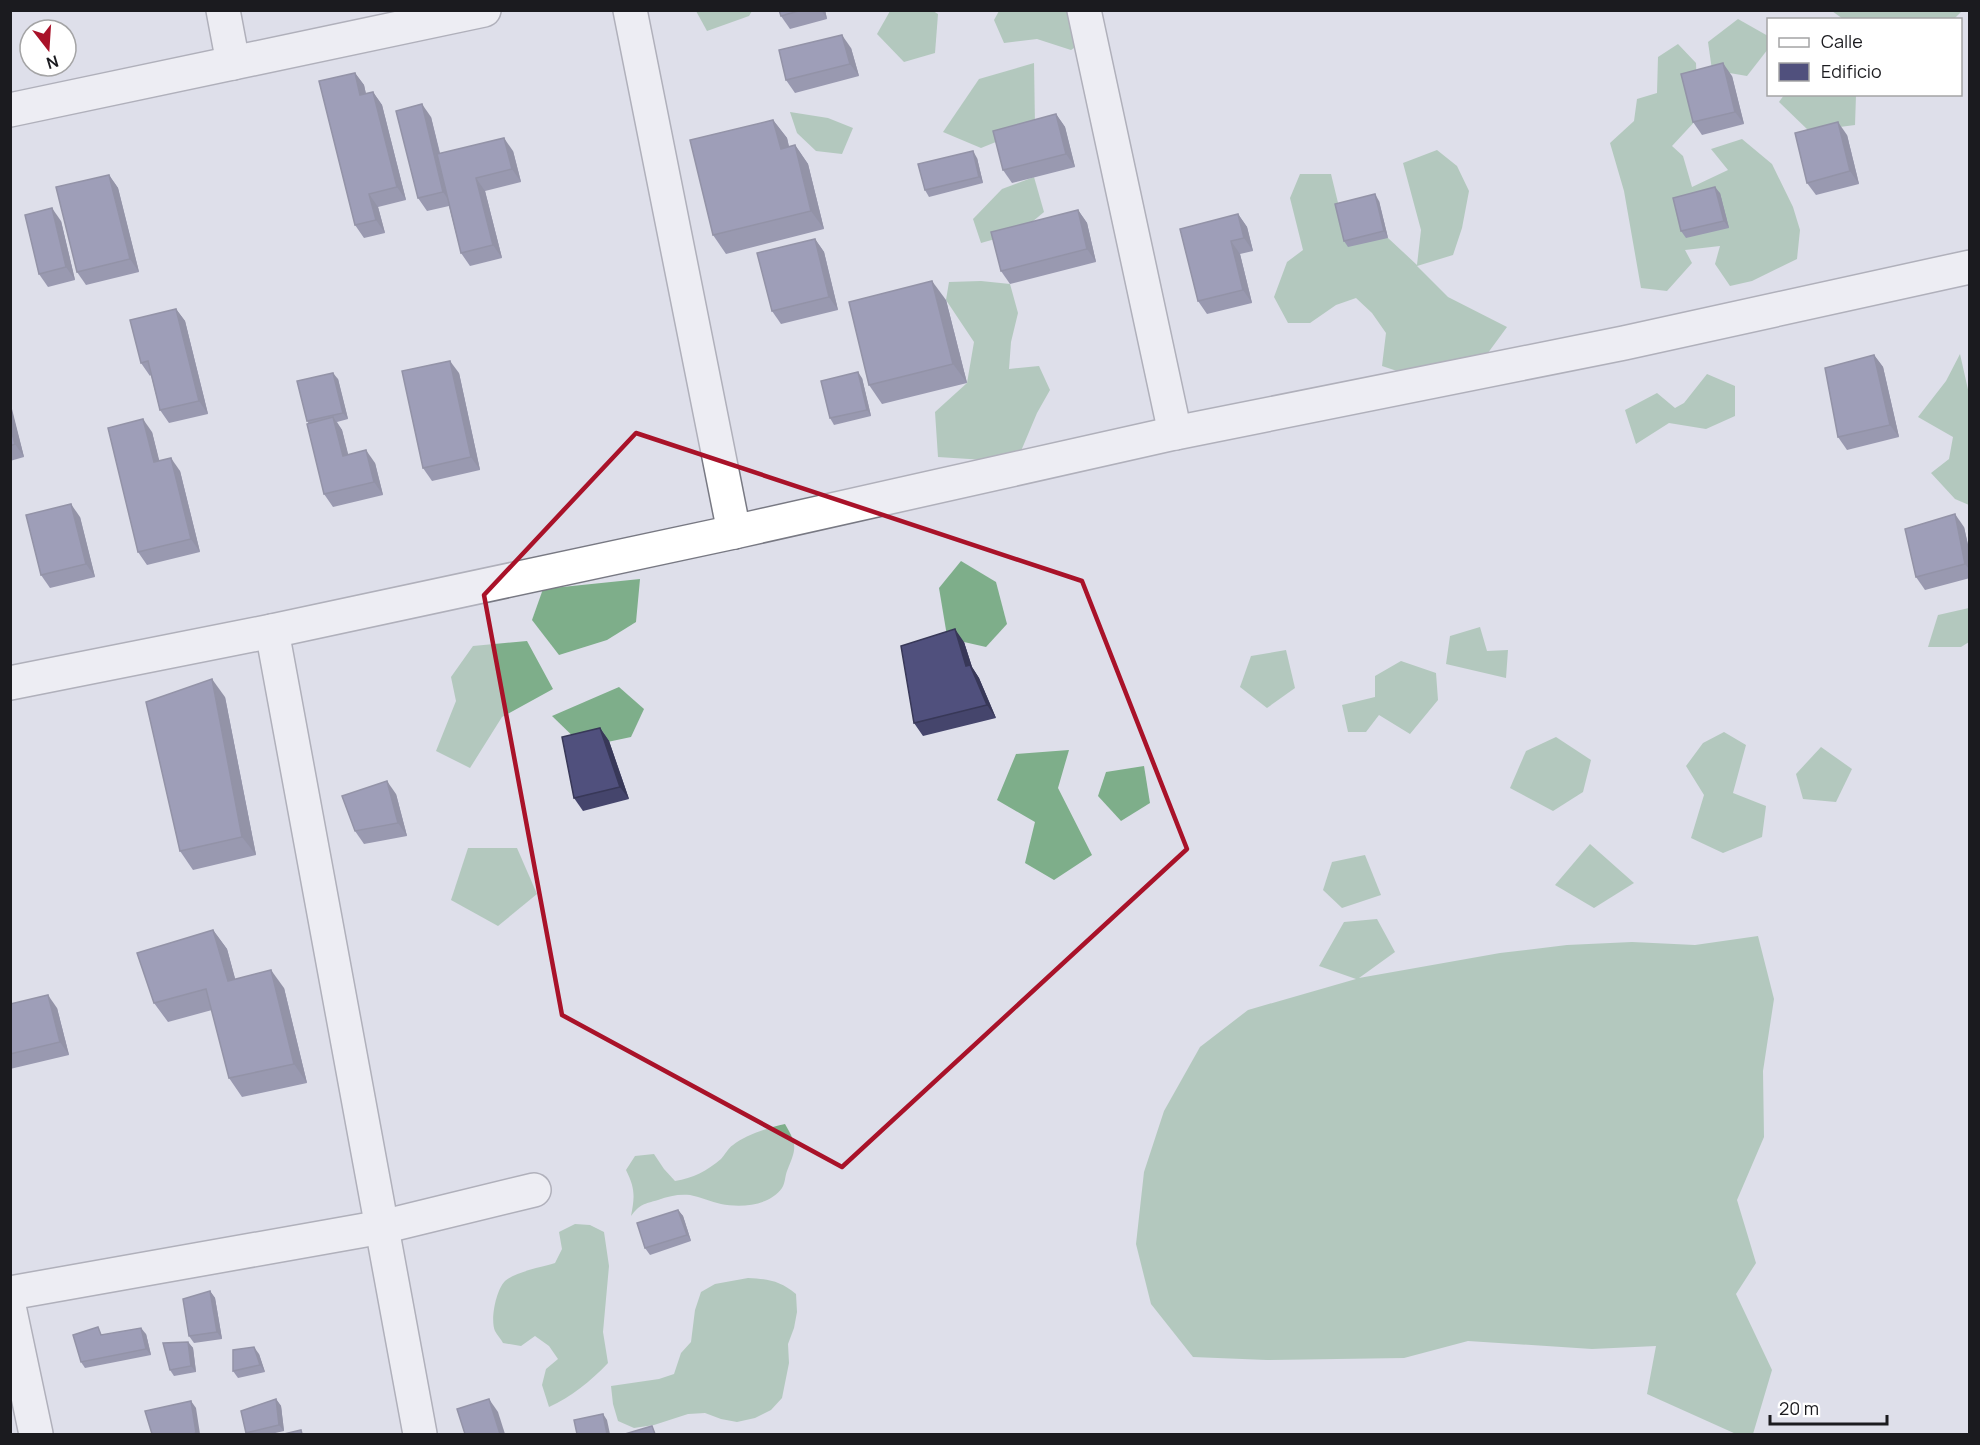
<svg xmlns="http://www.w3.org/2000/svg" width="1980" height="1445" font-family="Manrope,sans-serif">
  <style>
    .forest { fill: #7eae8a }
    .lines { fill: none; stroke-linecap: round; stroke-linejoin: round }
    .minor-casing { stroke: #787983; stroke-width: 36 }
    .minor { stroke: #fff; stroke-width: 33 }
    .wall { fill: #45456c }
    .shaded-wall { fill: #383858 }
    .building { fill: #50507d; stroke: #383858; stroke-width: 1.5 }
    .marked { fill: none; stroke: #a91229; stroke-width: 4.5; stroke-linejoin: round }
  </style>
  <rect width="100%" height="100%" fill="#dedfea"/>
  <g class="forest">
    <polygon points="1959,10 1961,12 1953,20 1843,19 1832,11"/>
    <polygon points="696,11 752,11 749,16 707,31"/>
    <polygon points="890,11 933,11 938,14 935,53 904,62 877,34"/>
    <polygon points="999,11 1084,11 1089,38 1071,50 1037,39 1004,43 994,20"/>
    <polygon points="1738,19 1768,36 1768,49 1747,76 1712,70 1708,42"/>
    <polygon points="1678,44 1696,63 1698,118 1672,146 1683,156 1692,187 1728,170 1711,149 1742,139 1772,164 1793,207 1800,230 1797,259 1752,281 1730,286 1715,264 1720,246 1685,250 1692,263 1667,291 1641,288 1624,191 1610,143 1634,121 1637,99 1657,93 1658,57"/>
    <polygon points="1034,63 1035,126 981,148 943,132 979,79"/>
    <polygon points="1784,95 1856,95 1855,125 1809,131 1779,102"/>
    <polygon points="790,112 828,118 853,128 842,154 816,151 797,133"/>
    <polygon points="1437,150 1457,166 1469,191 1462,228 1453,255 1417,266 1448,297 1507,327 1482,361 1409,375 1382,366 1386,333 1372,313 1356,298 1336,305 1310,323 1288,323 1274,297 1287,262 1303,250 1290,198 1300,174 1331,174 1340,211 1388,238 1417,265 1421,230 1403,163"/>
    <polygon points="1034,177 1044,212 1020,232 981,243 973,219 1002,189"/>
    <polygon points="981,281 1010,284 1018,313 1011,342 1009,369 1039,366 1050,390 1037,413 1021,451 985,460 938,457 935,412 967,383 974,342 946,300 949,282"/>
    <polygon points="1960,354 1969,394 1969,505 1955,499 1931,473 1949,459 1953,437 1918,417 1946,381"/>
    <polygon points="1707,374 1735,386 1735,416 1706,429 1669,423 1636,444 1625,410 1657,393 1675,408 1684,403"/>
    <polygon points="961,561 996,582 1007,624 986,647 964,642 947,636 939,588"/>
    <polygon points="640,579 636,622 607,640 559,655 532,620 543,589"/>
    <polygon points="1969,608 1969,642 1961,647 1928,647 1938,615"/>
    <polygon points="1480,627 1487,651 1508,650 1506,678 1446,664 1450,636"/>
    <polygon points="527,641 553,689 502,717 470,768 436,751 456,701 451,677 473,646"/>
    <polygon points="1286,650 1295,688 1267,708 1240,687 1251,656"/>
    <polygon points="1401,661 1436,673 1438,700 1410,734 1379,715 1366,732 1348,732 1342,705 1375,697 1375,676"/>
    <polygon points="619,687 644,709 631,737 584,747 552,716"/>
    <polygon points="1724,732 1746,745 1733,793 1766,806 1762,837 1723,853 1691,838 1704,795 1686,766 1703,743"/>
    <polygon points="1556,737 1591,760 1583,792 1553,811 1510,788 1526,751"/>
    <polygon points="1821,747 1852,769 1836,802 1803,799 1796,774"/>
    <polygon points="1069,750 1058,788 1092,855 1054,880 1025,863 1035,822 997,800 1016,754"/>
    <polygon points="1144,766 1150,803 1121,821 1098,796 1106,772"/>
    <polygon points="1590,844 1634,883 1594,908 1555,885"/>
    <polygon points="468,848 517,848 537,894 498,926 451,900"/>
    <polygon points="1365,855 1381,895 1342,908 1323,890 1332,862"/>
    <polygon points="1377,919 1395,952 1359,978 1500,953 1567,945 1632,942 1695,945 1758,936 1774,999 1763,1071 1764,1137 1737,1200 1756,1263 1736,1294 1772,1370 1753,1434 1736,1434 1647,1394 1656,1346 1592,1349 1468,1341 1404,1358 1267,1360 1193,1357 1151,1304 1136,1244 1144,1172 1164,1111 1200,1047 1248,1010 1356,979 1319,966 1344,922"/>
    <path d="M785,1124C798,1146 796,1148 787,1171C785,1176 785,1184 782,1188C769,1206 741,1208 721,1204C711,1202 701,1197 690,1195C678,1194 669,1196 658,1200C644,1204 640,1204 631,1216C635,1196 635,1188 626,1170L635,1156L654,1154L664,1169L675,1181C693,1178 707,1171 721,1159C725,1155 728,1148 733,1145C747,1134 768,1128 785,1124Z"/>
    <path d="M575,1224L590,1225L604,1232L609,1266L603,1332L608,1363C591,1381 571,1397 549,1407L542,1385L546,1369L558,1359L549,1346L535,1336L521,1346L503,1343C501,1339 497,1335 495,1331C490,1320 496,1290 505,1281C515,1272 542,1267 555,1263L562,1249L559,1232Z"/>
    <path d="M748,1278C769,1279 780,1281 796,1294L797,1312L794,1328L788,1344L789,1363L782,1398L771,1410L755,1418L737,1422L721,1419L705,1413L688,1414L654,1425L634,1428L618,1421L613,1404L611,1386L659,1379L674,1374L681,1353L691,1342L695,1310L701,1292L715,1284Z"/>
  </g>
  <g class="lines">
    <g class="minor-casing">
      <g id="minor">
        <polyline points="223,10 233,63"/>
        <polyline points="630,10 734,532"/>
        <polyline points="1084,10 1175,433"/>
        <polyline points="10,110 484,10"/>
        <polyline points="272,631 420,1434"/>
        <polyline points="10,683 272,631 734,532 1175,433 1624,343 1970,267"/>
        <polyline points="10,1293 382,1227 534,1190"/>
        <polyline points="10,1311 36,1434"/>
      </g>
    </g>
    <use href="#minor" class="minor"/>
  </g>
  <g class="wall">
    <polygon points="779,10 825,10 827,19 790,29 781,16"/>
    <polygon points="851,48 859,76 795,93 786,80"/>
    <polygon points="355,73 364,85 366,94 373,92 382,105 406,200 378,207 385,233 364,238 355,225"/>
    <polygon points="1732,76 1744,124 1702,135 1693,122"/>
    <polygon points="1056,114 1065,127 1075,167 1012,183 1003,170"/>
    <polygon points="431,117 440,153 513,151 521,182 485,191 502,258 470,266 461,253 449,206 427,211 418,198"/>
    <polygon points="773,120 787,138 789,147 795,145 808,164 824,229 726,254 713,235"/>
    <polygon points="1847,135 1859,184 1816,195 1807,183"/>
    <polygon points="977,158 983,183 929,197 925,190"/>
    <polygon points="109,175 118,188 139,272 86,285 77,272"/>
    <polygon points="1720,193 1729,228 1686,238 1681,231"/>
    <polygon points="1379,201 1388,238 1348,247 1344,241"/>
    <polygon points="1078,210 1087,223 1096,262 1010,284 1001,271"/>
    <polygon points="1238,214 1247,227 1253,251 1240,254 1252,303 1207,314 1198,301"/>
    <polygon points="61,221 75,280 48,287 39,274"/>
    <polygon points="815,239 824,252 838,310 781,324 772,311"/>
    <polygon points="946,300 967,383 882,404 869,385"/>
    <polygon points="176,309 185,321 208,414 169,423 160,410 151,375 150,376 141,363"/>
    <polygon points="1874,355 1883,367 1899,437 1847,450 1838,437"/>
    <polygon points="459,373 480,470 432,481 423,468"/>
    <polygon points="862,378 871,416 834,425 830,418"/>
    <polygon points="338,379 348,419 337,422 342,430 348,455 375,463 383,495 333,507 324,494 309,424 307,421"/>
    <polygon points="10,404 24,457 10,461"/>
    <polygon points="152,432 159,461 180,471 200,552 147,565 138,552"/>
    <polygon points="80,517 95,577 50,588 41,575"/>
    <polygon points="1964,527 1970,554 1970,578 1925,590 1916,577"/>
    <polygon points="964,642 972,667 979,678 996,718 923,736 914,723"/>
    <polygon points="225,697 256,855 193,870 180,851"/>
    <polygon points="600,728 609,741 629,799 583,811 574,798"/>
    <polygon points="396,794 407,836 364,844 355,831"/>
    <polygon points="213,930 227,949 235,979 284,988 307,1083 242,1097 229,1078 212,1010 168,1022 154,1003"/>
    <polygon points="10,1004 57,1008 69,1055 10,1069"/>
    <polygon points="678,1210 683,1216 691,1241 650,1255 645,1248"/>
    <polygon points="210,1291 215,1298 222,1339 194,1343 189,1336"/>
    <polygon points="103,1334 146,1334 151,1355 85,1368 81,1362"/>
    <polygon points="188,1342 193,1348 196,1372 174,1376 170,1370"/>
    <polygon points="259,1354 265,1372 238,1378 233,1371"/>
    <polygon points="276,1399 281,1406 284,1431 271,1434 247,1434 246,1433"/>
  </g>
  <g class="shaded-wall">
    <polygon points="821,10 825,10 827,19"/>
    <polygon points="842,35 851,48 859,76 850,64"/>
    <polygon points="1723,63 1732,76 1744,124 1735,112"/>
    <polygon points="355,73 364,85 369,108 360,95"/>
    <polygon points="373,92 382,105 406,200 397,187"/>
    <polygon points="422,104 431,117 452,205 443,192"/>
    <polygon points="1056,114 1065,127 1075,167 1066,154"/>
    <polygon points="773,120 787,138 794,168 781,149"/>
    <polygon points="1838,122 1847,135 1859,184 1850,171"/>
    <polygon points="504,138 513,151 521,182 512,169"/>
    <polygon points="795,145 808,164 824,229 811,211"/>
    <polygon points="973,151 977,158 983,183 979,177"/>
    <polygon points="109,175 118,188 139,272 130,259"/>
    <polygon points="476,178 485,191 502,258 493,245"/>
    <polygon points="1715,187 1720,193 1729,228 1724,221"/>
    <polygon points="369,194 378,207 385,233 376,220"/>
    <polygon points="1375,194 1379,201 1388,238 1384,231"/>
    <polygon points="52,208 61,221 75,280 66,267"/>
    <polygon points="1078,210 1087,223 1096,262 1087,249"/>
    <polygon points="1238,214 1247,227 1253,251 1244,238"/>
    <polygon points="815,239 824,252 838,310 829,297"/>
    <polygon points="1231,241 1240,254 1252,303 1243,290"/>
    <polygon points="932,281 946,300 967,383 953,364"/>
    <polygon points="176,309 185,321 208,414 199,401"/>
    <polygon points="1874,355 1883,367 1899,437 1890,425"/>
    <polygon points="450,361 459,373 480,470 471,457"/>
    <polygon points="858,372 862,378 871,416 867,410"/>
    <polygon points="333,373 338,379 348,419 343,413"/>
    <polygon points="11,405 24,457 15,444 10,426"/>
    <polygon points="333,417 342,430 352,469 343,456"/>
    <polygon points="143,419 152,432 163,475 154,462"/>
    <polygon points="366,450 375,463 383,495 374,482"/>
    <polygon points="171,458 180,471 200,552 191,539"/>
    <polygon points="71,504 80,517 95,577 86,564"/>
    <polygon points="1955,514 1964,527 1970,554 1970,570 1965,564"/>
    <polygon points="955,629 964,642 972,667 979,678 996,718 987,705 966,666"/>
    <polygon points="212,679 225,697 256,855 242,837"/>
    <polygon points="600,728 609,741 629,799 620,787"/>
    <polygon points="387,781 396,794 407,836 398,823"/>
    <polygon points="213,930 227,949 241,1000 228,981"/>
    <polygon points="271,970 284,988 307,1083 294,1064"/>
    <polygon points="48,995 57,1008 69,1055 60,1042"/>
    <polygon points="678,1210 683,1216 691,1241 687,1235"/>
    <polygon points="210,1291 215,1298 222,1339 217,1332"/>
    <polygon points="141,1328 146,1334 151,1355 146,1349"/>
    <polygon points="188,1342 193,1348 196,1372 191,1366"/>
    <polygon points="254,1347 259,1354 265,1372 260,1365"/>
    <polygon points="276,1399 281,1406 284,1431 279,1425"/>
    <polygon points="489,1399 498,1412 505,1434 500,1434"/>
    <polygon points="191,1401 196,1408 200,1434 197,1434 196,1433"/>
    <polygon points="603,1414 607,1420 610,1434 607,1434"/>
  </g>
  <g class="building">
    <polygon points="779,10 802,10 781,16"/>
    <polygon points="842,35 850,64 786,80 779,50"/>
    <polygon points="1723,63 1735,112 1693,122 1681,74"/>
    <polygon points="355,73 360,95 373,92 397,187 369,194 376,220 355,225 319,81"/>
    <polygon points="422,104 443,192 418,198 396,111"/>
    <polygon points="1056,114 1066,154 1003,170 993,131"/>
    <polygon points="773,120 781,149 795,145 811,211 713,235 690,140"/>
    <polygon points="1838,122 1850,171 1807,183 1795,133"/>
    <polygon points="504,138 512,169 476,178 493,245 461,253 437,154"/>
    <polygon points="973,151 979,177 925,190 918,164"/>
    <polygon points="109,175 130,259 77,272 56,187"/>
    <polygon points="1715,187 1724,221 1681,231 1673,198"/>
    <polygon points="1375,194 1384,231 1344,241 1335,204"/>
    <polygon points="52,208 66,267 39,274 25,215"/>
    <polygon points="1078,210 1087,249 1001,271 991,232"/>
    <polygon points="1238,214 1244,238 1231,241 1243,290 1198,301 1180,229"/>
    <polygon points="815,239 829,297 772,311 757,253"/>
    <polygon points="932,281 953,364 869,385 849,302"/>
    <polygon points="176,309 199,401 160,410 148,361 141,363 130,320"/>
    <polygon points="1874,355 1890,425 1838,437 1825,368"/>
    <polygon points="450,361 471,457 423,468 402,371"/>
    <polygon points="858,372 867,410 830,418 821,381"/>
    <polygon points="333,373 343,413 307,421 297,381"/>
    <polygon points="333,417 343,456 366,450 374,482 324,494 307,424"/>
    <polygon points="143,419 154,462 171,458 191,539 138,552 108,428"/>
    <polygon points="10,426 15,444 10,446"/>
    <polygon points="71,504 86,564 41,575 26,515"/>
    <polygon points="1955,514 1965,564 1916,577 1905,529"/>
    <polygon points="955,629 966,666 970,665 987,705 914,723 901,646"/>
    <polygon points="212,679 242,837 180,851 146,702"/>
    <polygon points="600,728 620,787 574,798 562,737"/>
    <polygon points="387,781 398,823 355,831 342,796"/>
    <polygon points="213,930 228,981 271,970 294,1064 229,1078 206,989 154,1003 137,953"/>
    <polygon points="48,995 60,1042 10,1054 10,1004"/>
    <polygon points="678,1210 687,1235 645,1248 637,1223"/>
    <polygon points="210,1291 217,1332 189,1336 183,1299"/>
    <polygon points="98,1327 101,1335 141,1328 146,1349 81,1362 73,1335"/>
    <polygon points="188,1342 191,1366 170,1370 163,1343"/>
    <polygon points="254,1347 260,1365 233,1371 233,1350"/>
    <polygon points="276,1399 279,1425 246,1433 241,1411"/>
    <polygon points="489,1399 500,1434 465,1434 457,1409"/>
    <polygon points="191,1401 196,1433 193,1434 152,1434 145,1411"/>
    <polygon points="603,1414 607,1434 577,1434 574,1420"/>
    <polygon points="652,1426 655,1434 625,1434"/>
    <polygon points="301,1430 302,1434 284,1434"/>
  </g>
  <path d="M0 0H1980V1445H0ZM636,433L1082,581L1187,849L842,1167L562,1015L484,595Z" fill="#dedfea" fill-opacity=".55" fill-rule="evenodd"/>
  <path class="marked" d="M636,433L1082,581L1187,849L842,1167L562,1015L484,595Z"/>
  <rect width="1980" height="1445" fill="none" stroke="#1b1b1f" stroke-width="24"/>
  <rect x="1767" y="18" width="195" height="78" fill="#ffffff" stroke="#a4a4a5" stroke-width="1.5"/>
  <rect x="1779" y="38" width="30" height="9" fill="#ffffff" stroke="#a4a4a5" stroke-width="1.5"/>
  <text x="1821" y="48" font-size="18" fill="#1b1b1f">Calle</text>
  <rect x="1779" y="63" width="30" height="18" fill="#50507d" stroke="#a4a4a5" stroke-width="1.5"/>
  <text x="1821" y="78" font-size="18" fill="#1b1b1f">Edificio</text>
  <g transform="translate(48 48) rotate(163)"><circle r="28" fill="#ffffff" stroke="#a4a4a5" stroke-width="1.5"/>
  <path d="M0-4.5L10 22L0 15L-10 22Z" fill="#a91229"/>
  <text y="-9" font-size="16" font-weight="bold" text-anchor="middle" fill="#1b1b1f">N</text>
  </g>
  <path d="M1770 1415v9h117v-9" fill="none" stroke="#1b1b1f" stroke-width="3"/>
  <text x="1779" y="1415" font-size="18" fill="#1b1b1f" stroke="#ffffff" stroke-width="4.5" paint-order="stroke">20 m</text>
</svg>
